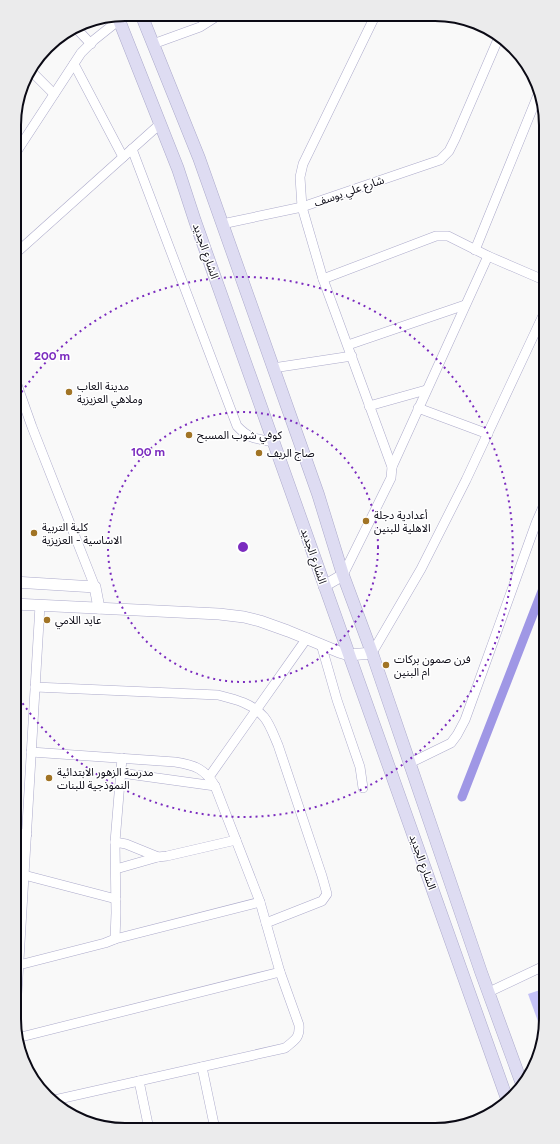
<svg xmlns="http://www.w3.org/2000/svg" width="560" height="1144" font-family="Figtree,'Noto Sans Arabic',sans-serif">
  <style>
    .green { fill: #c4c1f7 }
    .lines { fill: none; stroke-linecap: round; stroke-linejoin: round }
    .canal { stroke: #9f97e5; stroke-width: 9 }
    .minor-casing { stroke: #acaacb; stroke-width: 10 }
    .tertiary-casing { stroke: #acaacb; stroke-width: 12 }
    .secondary-casing { stroke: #acaacb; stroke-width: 13 }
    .minor { stroke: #fff; stroke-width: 9 }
    .tertiary { stroke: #fff; stroke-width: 11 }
    .secondary { stroke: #dedcf2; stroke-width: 12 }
    .ring { fill: none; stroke: #7b2cbf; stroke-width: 2; stroke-dasharray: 2 4 }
    .poi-dot { fill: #a17425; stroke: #fff; stroke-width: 1.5 }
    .labels { text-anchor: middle; stroke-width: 3; stroke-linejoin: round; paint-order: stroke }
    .street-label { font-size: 11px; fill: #0b0a15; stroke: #fff }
    .poi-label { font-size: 11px; fill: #0b0a15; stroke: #fff; text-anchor: start }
    .rim { fill: none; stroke: #0b0a15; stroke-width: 2 }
    .centre { fill: #7b2cbf; stroke: #fff; stroke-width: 2 }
    .ring-label { font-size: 12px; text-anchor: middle; font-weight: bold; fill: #7b2cbf; stroke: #fff; stroke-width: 3; stroke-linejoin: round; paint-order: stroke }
  </style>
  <rect width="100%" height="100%" fill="#f9f9f9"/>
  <polygon class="green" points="546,988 546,1027 543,1035 528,994"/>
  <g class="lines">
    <polyline class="canal" points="462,797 546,581"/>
    <g class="minor-casing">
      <g id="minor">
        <polyline points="375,16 303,164 300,177 302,207 440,160 449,151 455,139 499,37"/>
        <polyline points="75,27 91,44"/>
        <polyline points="153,44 200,27 219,15"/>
        <polyline points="74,64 123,157"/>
        <polyline points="30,70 54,94"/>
        <path d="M132,149L237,426C249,439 257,439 274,442"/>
        <polyline points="15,154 81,53 94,40 119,20"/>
        <polyline points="222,224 302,207 323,279 436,236 448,236 488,256 546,281"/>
        <polyline points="475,250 540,90"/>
        <polyline points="15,254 160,124"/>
        <polyline points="323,279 392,467 391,478 343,575"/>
        <polyline points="348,345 465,305"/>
        <polyline points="273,368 352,356"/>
        <polyline points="15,379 32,427 95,587"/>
        <polyline points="369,406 426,390"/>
        <polyline points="418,408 488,434"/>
        <polyline points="392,467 488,256"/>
        <polyline points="321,644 337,700 360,767 363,788"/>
        <polyline points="372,653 421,569 466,480 546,309"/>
        <path d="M35,687L218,695C234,699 252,703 264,717C270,724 274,736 278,745L322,876L327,894L322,901L266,923"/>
        <path d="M31,752L175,762C195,765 205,769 215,786L260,902L280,972"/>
        <polyline points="122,758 115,842 126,844 158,857 167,856 236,840"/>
        <polyline points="410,763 451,743 457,735 465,720 536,523 546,500"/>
        <polyline points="121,773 215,786"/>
        <polyline points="209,777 307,638"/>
        <polyline points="14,833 27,834"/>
        <polyline points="116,869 158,857"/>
        <polyline points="24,875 116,899"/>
        <polyline points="115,939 116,913 115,842"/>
        <polyline points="19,965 105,943 115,939 260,902"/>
        <polyline points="489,992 546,965"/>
        <polyline points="15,1028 40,605"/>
        <path d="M17,1038L280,972L299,1025C300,1038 295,1040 285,1048L50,1101"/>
        <polyline points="202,1067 215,1129"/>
        <polyline points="139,1081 149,1129"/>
      </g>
    </g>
    <g class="tertiary-casing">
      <g id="tertiary">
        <polyline points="14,582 95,587 99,608"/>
        <polyline points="324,586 343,575"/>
        <polyline points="14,604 219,614 244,617 260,621 288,631 339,652 349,655 372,653"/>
      </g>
    </g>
    <g class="secondary-casing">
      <g id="secondary">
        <polyline points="141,14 199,158 318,494 343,575 372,653 481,972 523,1087"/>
        <polyline points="117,15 178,169 195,221 507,1099"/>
      </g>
    </g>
    <use href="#minor" class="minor"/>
    <use href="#tertiary" class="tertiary"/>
    <use href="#secondary" class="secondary"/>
  </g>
  <g class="ring">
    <circle cx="243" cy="547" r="135"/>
    <path d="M15 402A270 270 0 1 1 15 692"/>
  </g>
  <g class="poi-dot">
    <circle cx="69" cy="392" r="4"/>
    <circle cx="189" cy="435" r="4"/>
    <circle cx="259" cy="453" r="4"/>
    <circle cx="366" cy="521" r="4"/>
    <circle cx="34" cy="533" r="4"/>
    <circle cx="47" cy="620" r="4"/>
    <circle cx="386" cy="665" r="4"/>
    <circle cx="49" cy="778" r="4"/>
  </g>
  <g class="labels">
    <g class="street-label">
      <text transform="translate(349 191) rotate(-19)" y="4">شارع علي يوسف</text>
      <text transform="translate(206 251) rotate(71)" y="4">الشارع الجديد</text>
      <text transform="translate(314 556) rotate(71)" y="4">الشارع الجديد</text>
      <text transform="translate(423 862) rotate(70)" y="4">الشارع الجديد</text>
    </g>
    <g class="poi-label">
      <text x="77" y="390">مدينة العاب<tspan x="77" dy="13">وملاهي العزيزية</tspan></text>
      <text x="197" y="439">كوفي شوب المسبح</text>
      <text x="267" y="457">صاج الريف</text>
      <text x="374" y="519">أعدادية دجلة<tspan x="374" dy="13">الاهلية للبنين</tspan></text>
      <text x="42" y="531">كلية التربية<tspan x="42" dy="13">الاساسية - العزيزية</tspan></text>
      <text x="55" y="624">عايد اللامي</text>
      <text x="394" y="663">فرن صمون بركات<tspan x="394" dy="13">ام البنين</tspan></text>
      <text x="57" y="776">مدرسة الزهور الابتدائية<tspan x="57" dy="13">النموذجية للبنات</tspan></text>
    </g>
  </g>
  <path d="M0 0H560V1144H0ZM125 21H435A104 104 0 0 1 539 125V1019A104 104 0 0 1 435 1123H125A104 104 0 0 1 21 1019V125A104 104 0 0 1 125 21Z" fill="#ebebec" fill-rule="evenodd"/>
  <path class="rim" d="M125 21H435A104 104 0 0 1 539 125V1019A104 104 0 0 1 435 1123H125A104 104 0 0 1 21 1019V125A104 104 0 0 1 125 21Z"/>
  <circle cx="243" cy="547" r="6" class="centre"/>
  <g class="ring-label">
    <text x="52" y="360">200 m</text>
    <text x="148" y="456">100 m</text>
  </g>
</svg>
